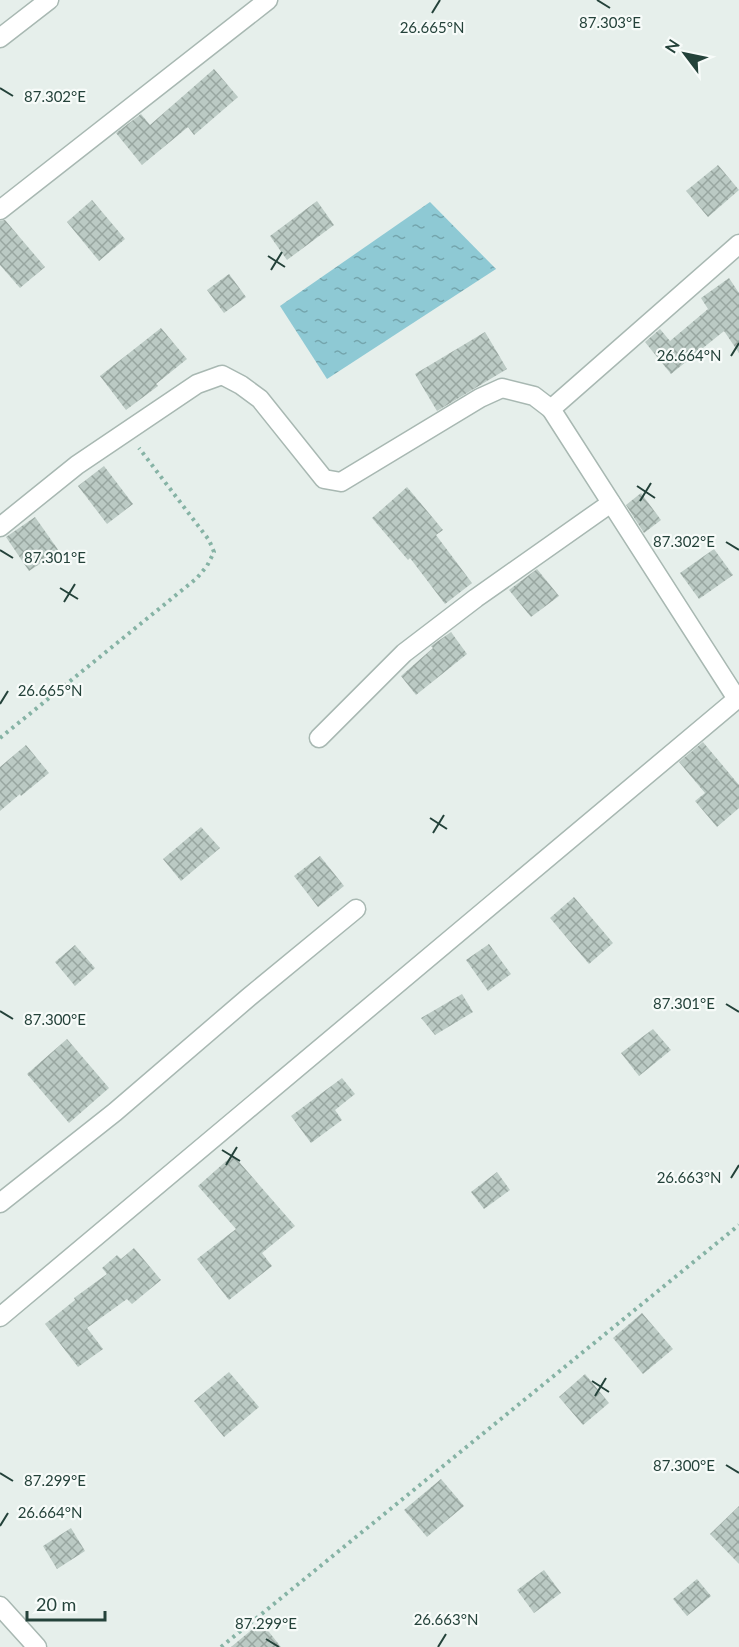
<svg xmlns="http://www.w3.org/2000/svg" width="739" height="1647" font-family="Lato,sans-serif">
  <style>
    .water { fill: url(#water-ripples) }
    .building { fill: url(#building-cross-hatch) }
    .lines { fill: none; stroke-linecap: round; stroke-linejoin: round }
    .minor-casing { stroke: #a8b8b2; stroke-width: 21 }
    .path { stroke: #86b3a5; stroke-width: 4; stroke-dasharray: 3 4.5; stroke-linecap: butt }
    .minor { stroke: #fff; stroke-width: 18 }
    .ticks { fill: none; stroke: #24423a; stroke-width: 2 }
    .ticks-label { font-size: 15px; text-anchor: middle; fill: #24423a; stroke: #f7fbf9; stroke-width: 4.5; stroke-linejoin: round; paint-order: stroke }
  </style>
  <defs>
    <pattern id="water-ripples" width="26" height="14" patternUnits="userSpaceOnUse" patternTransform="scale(1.5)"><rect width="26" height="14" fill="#8ec9d4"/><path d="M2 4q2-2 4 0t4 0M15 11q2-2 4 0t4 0" fill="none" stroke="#74a5ad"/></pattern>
    <pattern id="building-cross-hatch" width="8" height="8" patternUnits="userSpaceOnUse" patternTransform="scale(1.5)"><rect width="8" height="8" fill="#bbcac4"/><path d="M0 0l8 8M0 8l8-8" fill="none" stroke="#98a6a0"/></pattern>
  </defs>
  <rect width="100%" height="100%" fill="#e6efeb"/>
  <polygon class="water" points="430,202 496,269 327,379 280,306"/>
  <g class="building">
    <polygon points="214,69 238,97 194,135 188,127 142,165 116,133 141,114 150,125"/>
    <polygon points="718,165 739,190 708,217 686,191"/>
    <polygon points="92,200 125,239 99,261 67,222"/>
    <polygon points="317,201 334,225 287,260 270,236"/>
    <polygon points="5,220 45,267 20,288 0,265 0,221"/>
    <polygon points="229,274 246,297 224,313 207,290"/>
    <polygon points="729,278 739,293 739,353 724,331 671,374 645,342 660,329 670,341 708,309 701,298"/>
    <polygon points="161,328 187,359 156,384 158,386 126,410 100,376"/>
    <polygon points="485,332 507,369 437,411 415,374"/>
    <polygon points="104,466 133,504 107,524 78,486"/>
    <polygon points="407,487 443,530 436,535 472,583 445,604 410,558 408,560 372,518"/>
    <polygon points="641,493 661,520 644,533 626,505"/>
    <polygon points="35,517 59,551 29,571 6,537"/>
    <polygon points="714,549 733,575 699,599 680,573"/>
    <polygon points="537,569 559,596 531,617 509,590"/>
    <polygon points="451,632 467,654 416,695 401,676 433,648 431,646"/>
    <polygon points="703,742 739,785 739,808 717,827 695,801 705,793 679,762"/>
    <polygon points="26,745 49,773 21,796 20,794 0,811 0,767"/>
    <polygon points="201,827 220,848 181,881 163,859"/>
    <polygon points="320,856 344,886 318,907 294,876"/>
    <polygon points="574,897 613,943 589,964 550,918"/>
    <polygon points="489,944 511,974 488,991 466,960"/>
    <polygon points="75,945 95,968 75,986 55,962"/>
    <polygon points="462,994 473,1012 435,1035 421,1018"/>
    <polygon points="653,1029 671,1050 639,1076 621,1053"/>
    <polygon points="67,1039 109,1088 69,1123 27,1074"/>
    <polygon points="342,1078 355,1094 335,1110 342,1120 311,1143 291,1116"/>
    <polygon points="233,1155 295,1226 262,1253 272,1266 229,1300 197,1259 236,1229 198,1186"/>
    <polygon points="497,1172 510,1190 484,1209 471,1192"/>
    <polygon points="134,1248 161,1280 132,1304 127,1299 87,1328 103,1349 78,1367 45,1324 75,1300 74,1298 107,1274 102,1268 117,1255 121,1259"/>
    <polygon points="642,1313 673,1349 643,1374 613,1338"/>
    <polygon points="229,1372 259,1407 224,1437 194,1401"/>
    <polygon points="585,1374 609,1403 583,1425 559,1397"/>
    <polygon points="441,1479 464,1506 427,1537 404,1510"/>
    <polygon points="739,1506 739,1564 710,1534"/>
    <polygon points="71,1528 85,1551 57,1569 43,1546"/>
    <polygon points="544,1570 561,1593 534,1613 517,1590"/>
    <polygon points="697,1579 711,1596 687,1616 673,1599"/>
    <polygon points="261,1622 281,1647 231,1647"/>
  </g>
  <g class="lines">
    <g class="minor-casing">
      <g id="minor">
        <polyline points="0,38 49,0"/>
        <polyline points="0,210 268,0"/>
        <polyline points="0,527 77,465 197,384 222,375 241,385 260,399 324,479 341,482 480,398 502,388 534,396 551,409"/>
        <polyline points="319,738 404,653 476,598 611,503"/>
        <polyline points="0,1203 115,1112 249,997 356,909"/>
        <polyline points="0,1317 737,699 551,409 739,244"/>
        <polyline points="0,1606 37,1647"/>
      </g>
    </g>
    <g class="path">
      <polyline points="0,738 197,578 207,566 214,552 209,540 139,448"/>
      <polyline points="221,1647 739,1225"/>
    </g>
    <use href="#minor" class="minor"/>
  </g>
  <path class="ticks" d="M597,0L610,8M432,13L440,0M0,88L13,96M268,256L285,267M271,270L282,252M731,356L739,343M637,486L655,498M640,501L651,483M726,542L739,550M0,550L13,558M60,588L78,599M64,602L75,584M0,704L8,691M430,818L447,829M433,833L444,815M726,1004L739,1012M0,1011L13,1019M222,1150L240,1161M226,1165L237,1147M731,1178L739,1165M592,1381L609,1392M595,1396L606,1378M726,1465L739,1473M0,1473L13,1481M0,1526L8,1513M266,1639L279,1647M438,1647L446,1634"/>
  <g class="ticks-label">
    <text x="610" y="28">87.303°E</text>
    <text x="432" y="33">26.665°N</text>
    <text x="55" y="102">87.302°E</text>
    <text x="689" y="361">26.664°N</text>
    <text x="684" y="547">87.302°E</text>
    <text x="55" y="563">87.301°E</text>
    <text x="50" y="696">26.665°N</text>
    <text x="684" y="1009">87.301°E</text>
    <text x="55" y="1025">87.300°E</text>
    <text x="689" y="1183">26.663°N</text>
    <text x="684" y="1471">87.300°E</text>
    <text x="55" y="1486">87.299°E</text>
    <text x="50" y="1518">26.664°N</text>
    <text x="446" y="1625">26.663°N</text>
    <text x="266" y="1629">87.299°E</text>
  </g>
  <g transform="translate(685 54) rotate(302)" stroke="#f7fbf9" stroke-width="4.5" paint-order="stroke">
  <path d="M0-4.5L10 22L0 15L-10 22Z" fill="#24423a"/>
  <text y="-9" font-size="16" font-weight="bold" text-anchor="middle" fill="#24423a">N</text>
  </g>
  <path d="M27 1611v9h78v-9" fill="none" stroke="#24423a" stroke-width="3"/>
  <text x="36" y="1611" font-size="18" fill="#24423a" stroke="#f7fbf9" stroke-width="4.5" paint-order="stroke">20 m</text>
</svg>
